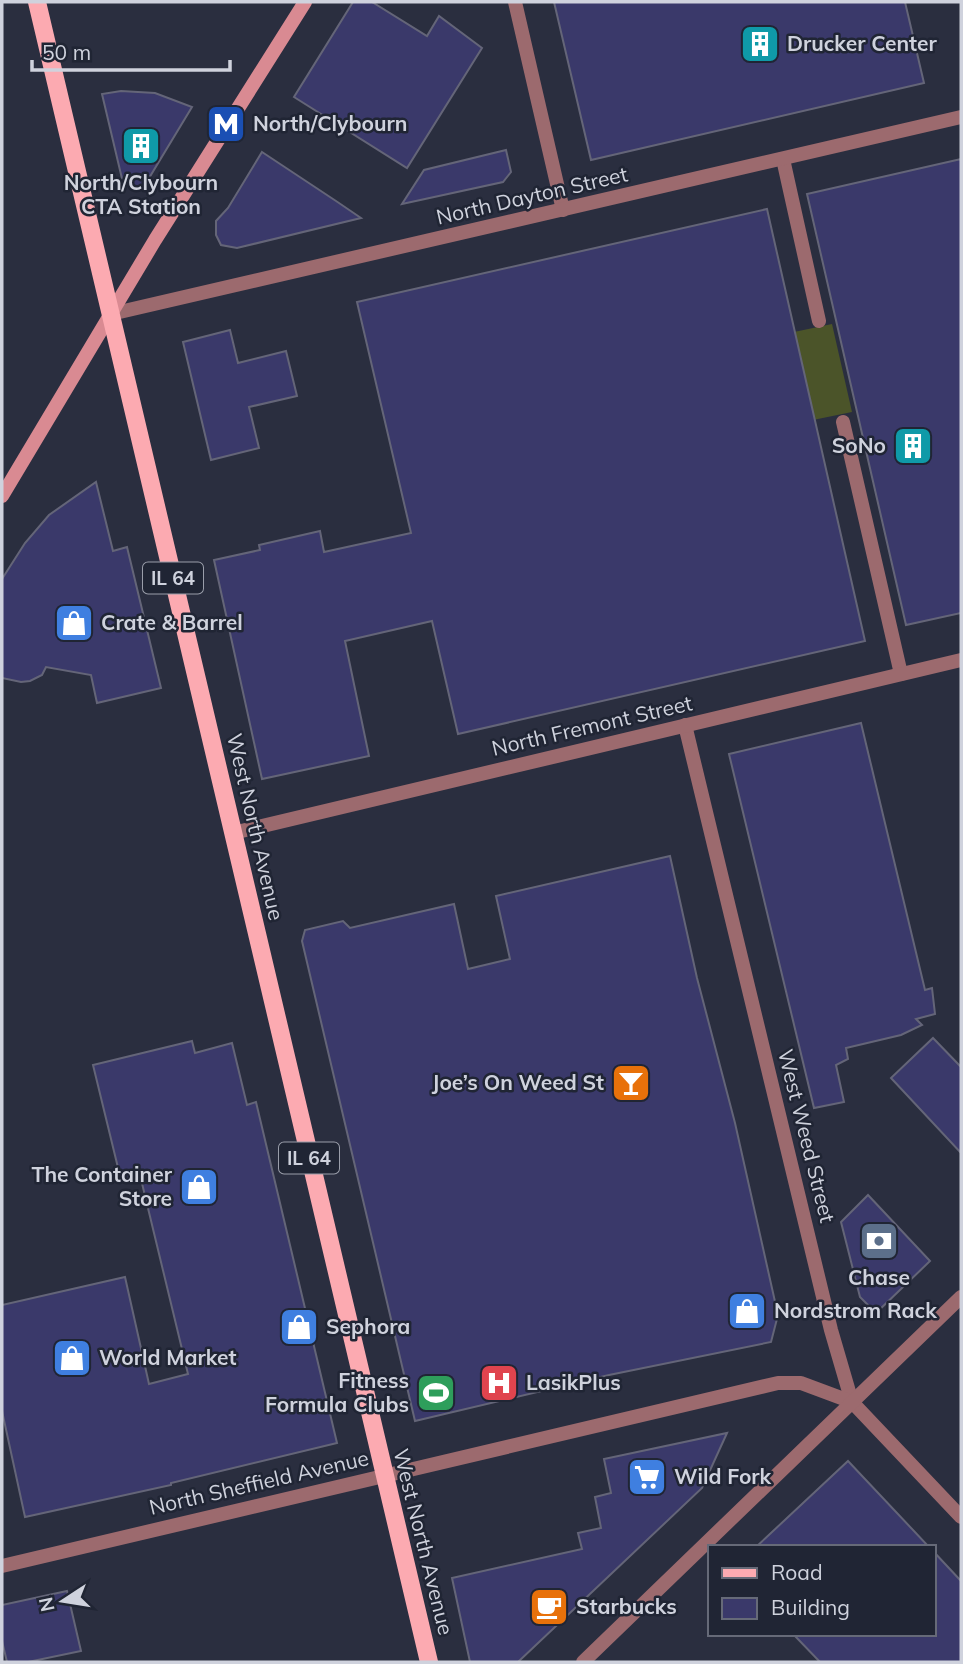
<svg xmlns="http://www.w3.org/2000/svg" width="963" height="1664" font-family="Mulish,sans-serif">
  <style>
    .green { fill: #4b5429 }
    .building { fill: #3a396a; stroke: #646578; stroke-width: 2 }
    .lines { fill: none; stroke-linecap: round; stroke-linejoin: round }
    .minor { stroke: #9c6a6e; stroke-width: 14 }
    .tertiary { stroke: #9c6a6e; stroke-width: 14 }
    .secondary { stroke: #d98a92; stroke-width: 14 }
    .primary { stroke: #fcaab1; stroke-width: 18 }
    .labels { text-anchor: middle; stroke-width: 5; stroke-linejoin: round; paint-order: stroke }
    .shield { fill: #202534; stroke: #9a9eaa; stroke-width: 2 }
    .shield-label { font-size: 19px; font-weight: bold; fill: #cfd2dd }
    .poi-label { font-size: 21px; font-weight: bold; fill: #cfd2dd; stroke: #202534; text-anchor: start }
    .street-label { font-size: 21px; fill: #cfd2dd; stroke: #202534 }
  </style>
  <rect width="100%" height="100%" fill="#2a2e3f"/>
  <polygon class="green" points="832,324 852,412 813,420 794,332"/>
  <g class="building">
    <polygon points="353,2 372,2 427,36 439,16 482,48 407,168 294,97"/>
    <polygon points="554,2 905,2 924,83 591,160"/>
    <polygon points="121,91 155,93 192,107 143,188 123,183 102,94"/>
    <polygon points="506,150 511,172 503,182 402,204 424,170"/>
    <polygon points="262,152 336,201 361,218 237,248 221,245 216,235 216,221 228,208"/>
    <polygon points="961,159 961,613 906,625 807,194"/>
    <polygon points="767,209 865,641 458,734 432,621 345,641 369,756 262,779 214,560 260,550 259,545 320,531 324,552 411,533 357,302"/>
    <polygon points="230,330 238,363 286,351 297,396 249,407 259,448 211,460 183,342"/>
    <polygon points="96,482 113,551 127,547 161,688 97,703 91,675 46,667 42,675 30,681 21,682 2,678 2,579 25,543 49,515"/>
    <polygon points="861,723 925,990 932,988 935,1014 916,1019 922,1025 901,1035 846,1048 848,1059 836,1065 844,1102 814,1108 729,754"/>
    <polygon points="670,856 697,978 735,1123 778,1315 771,1342 609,1375 415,1421 302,941 305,930 343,921 350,928 454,904 468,969 510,959 496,896"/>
    <polygon points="933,1038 961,1067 961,1153 891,1078"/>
    <polygon points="192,1041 195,1053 232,1043 247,1105 256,1102 337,1443 171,1483 171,1485 25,1517 2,1411 2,1305 125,1277 149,1384 188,1374 140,1175 121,1180 93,1065"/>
    <polygon points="868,1195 930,1261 876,1313 860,1297 841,1222"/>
    <polygon points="727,1433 702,1488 518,1662 470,1662 452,1578 582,1549 578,1533 601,1528 595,1497 611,1493 604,1459"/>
    <polygon points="848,1461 929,1547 756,1547"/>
    <polygon points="933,1551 961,1581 961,1662 820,1662 793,1634 933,1634"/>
    <polygon points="67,1591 81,1651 28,1662 7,1662 2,1641 2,1605"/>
  </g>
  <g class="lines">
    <g class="minor">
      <polyline points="515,2 563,210"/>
      <polyline points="783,159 819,321"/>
      <polyline points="111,314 961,117"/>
      <polyline points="843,422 901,674"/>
      <polyline points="685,725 831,1330 852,1402 961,1517"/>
      <polyline points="233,833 961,660"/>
    </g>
    <g class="tertiary">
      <polyline points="2,1566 778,1383 801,1383 852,1402"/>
      <polyline points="583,1662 961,1297"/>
    </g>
    <polyline class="secondary" points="2,496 155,240 305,2"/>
    <polyline class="primary" points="37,2 429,1662"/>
  </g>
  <defs>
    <g id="building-square" transform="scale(2.0125)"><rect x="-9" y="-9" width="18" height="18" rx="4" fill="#0f9aa8" stroke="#202534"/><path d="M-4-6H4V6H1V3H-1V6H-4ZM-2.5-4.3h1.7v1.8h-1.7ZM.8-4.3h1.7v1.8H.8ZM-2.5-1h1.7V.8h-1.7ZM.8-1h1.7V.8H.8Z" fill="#fff"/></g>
    <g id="metro-square" transform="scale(2.0125)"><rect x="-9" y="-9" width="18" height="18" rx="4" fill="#1a4fb4" stroke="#202534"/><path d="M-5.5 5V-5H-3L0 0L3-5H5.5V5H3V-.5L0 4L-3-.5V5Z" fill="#fff"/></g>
    <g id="shop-square" transform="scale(2.0125)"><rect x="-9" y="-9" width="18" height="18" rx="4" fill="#3f7fe0" stroke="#202534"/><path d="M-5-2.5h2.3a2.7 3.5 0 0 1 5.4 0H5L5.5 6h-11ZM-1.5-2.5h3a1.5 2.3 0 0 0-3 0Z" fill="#fff"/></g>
    <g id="bar-square" transform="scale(2.0125)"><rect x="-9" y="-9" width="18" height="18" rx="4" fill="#e8710a" stroke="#202534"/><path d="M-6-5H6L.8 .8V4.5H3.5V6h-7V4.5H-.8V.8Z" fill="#fff"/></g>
    <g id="bank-square" transform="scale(2.0125)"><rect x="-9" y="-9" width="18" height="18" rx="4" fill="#5c6f8a" stroke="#202534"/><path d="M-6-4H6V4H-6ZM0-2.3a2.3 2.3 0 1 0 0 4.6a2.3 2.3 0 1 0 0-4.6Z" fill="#fff"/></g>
    <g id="hospital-square" transform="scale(2.0125)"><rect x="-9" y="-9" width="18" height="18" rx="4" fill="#e0444e" stroke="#202534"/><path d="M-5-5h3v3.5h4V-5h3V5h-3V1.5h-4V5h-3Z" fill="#fff"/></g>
    <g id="stadium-square" transform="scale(2.0125)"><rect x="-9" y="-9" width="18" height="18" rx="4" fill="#2e9e5b" stroke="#202534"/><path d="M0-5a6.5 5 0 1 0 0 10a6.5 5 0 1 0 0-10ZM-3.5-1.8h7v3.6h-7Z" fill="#fff"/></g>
    <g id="supermarket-square" transform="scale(2.0125)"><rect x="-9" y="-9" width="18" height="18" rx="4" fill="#3f7fe0" stroke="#202534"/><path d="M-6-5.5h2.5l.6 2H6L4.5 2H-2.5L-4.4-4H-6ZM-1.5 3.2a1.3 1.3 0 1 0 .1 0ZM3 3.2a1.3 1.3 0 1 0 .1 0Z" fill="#fff"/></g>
    <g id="cafe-square" transform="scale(2.0125)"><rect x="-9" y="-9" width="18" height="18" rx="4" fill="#e8710a" stroke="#202534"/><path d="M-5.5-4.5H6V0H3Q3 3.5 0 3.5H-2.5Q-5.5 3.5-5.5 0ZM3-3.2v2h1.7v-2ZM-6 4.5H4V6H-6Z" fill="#fff"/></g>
  </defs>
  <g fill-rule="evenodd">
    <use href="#building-square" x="760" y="44"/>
    <use href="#metro-square" x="226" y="124"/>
    <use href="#building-square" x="141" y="146"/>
    <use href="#building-square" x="913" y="446"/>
    <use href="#shop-square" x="74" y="623"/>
    <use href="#bar-square" x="631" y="1083"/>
    <use href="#shop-square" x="199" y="1187"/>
    <use href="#bank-square" x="879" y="1241"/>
    <use href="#shop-square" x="747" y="1311"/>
    <use href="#shop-square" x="299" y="1327"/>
    <use href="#shop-square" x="72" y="1358"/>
    <use href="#hospital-square" x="499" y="1383"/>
    <use href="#stadium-square" x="436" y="1393"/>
    <use href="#supermarket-square" x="647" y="1477"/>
    <use href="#cafe-square" x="549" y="1607"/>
  </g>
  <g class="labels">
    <g class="shield">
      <rect x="143" y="562.5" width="60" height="31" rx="5"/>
      <rect x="279" y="1142.5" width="60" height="31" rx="5"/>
    </g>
    <g class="shield-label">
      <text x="173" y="585">IL 64</text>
      <text x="309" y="1165">IL 64</text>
    </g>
    <g class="poi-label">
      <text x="787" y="51">Drucker Center</text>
      <text x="253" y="131">North/Clybourn</text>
      <text x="141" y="190" text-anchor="middle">North/Clybourn<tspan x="141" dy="24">CTA Station</tspan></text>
      <text x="886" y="453" text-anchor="end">SoNo</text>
      <text x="101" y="630">Crate &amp; Barrel</text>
      <text x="604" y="1090" text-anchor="end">Joe’s On Weed St</text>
      <text x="172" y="1182" text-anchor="end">The Container<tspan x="172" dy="24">Store</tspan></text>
      <text x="879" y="1285" text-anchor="middle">Chase</text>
      <text x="774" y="1318">Nordstrom Rack</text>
      <text x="326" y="1334">Sephora</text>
      <text x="99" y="1365">World Market</text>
      <text x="409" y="1388" text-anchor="end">Fitness<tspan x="409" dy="24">Formula Clubs</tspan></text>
      <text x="526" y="1390">LasikPlus</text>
      <text x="674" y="1484">Wild Fork</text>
      <text x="576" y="1614">Starbucks</text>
    </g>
    <g class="street-label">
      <text transform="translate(532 196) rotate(-13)" y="7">North Dayton Street</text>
      <text transform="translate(592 726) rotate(-13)" y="7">North Fremont Street</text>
      <text transform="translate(255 827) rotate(77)" y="7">West North Avenue</text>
      <text transform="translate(806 1136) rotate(76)" y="7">West Weed Street</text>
      <text transform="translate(259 1483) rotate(-13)" y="7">North Sheffield Avenue</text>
      <text transform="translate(423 1542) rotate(76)" y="7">West North Avenue</text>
    </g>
  </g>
  <rect width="963" height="1664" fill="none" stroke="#cfd2dd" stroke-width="7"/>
  <rect x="708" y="1545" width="228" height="91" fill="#202534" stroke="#666a78" stroke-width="2"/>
  <rect x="722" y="1568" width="35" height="10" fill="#fcaab1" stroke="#666a78" stroke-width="2"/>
  <text x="771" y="1580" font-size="21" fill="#cfd2dd">Road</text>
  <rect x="722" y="1598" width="35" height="21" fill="#3a396a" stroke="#666a78" stroke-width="2"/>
  <text x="771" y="1615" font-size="21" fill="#cfd2dd">Building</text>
  <g transform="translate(63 1601) rotate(258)" stroke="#202534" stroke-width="5" paint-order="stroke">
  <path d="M0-5L12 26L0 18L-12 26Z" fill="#cfd2dd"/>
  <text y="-10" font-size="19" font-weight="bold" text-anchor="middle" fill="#cfd2dd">N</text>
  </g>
  <path d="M32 60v10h198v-10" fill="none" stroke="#cfd2dd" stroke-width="3.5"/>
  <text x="42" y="60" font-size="21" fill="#cfd2dd" stroke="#202534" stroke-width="5" paint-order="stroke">50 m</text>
</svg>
